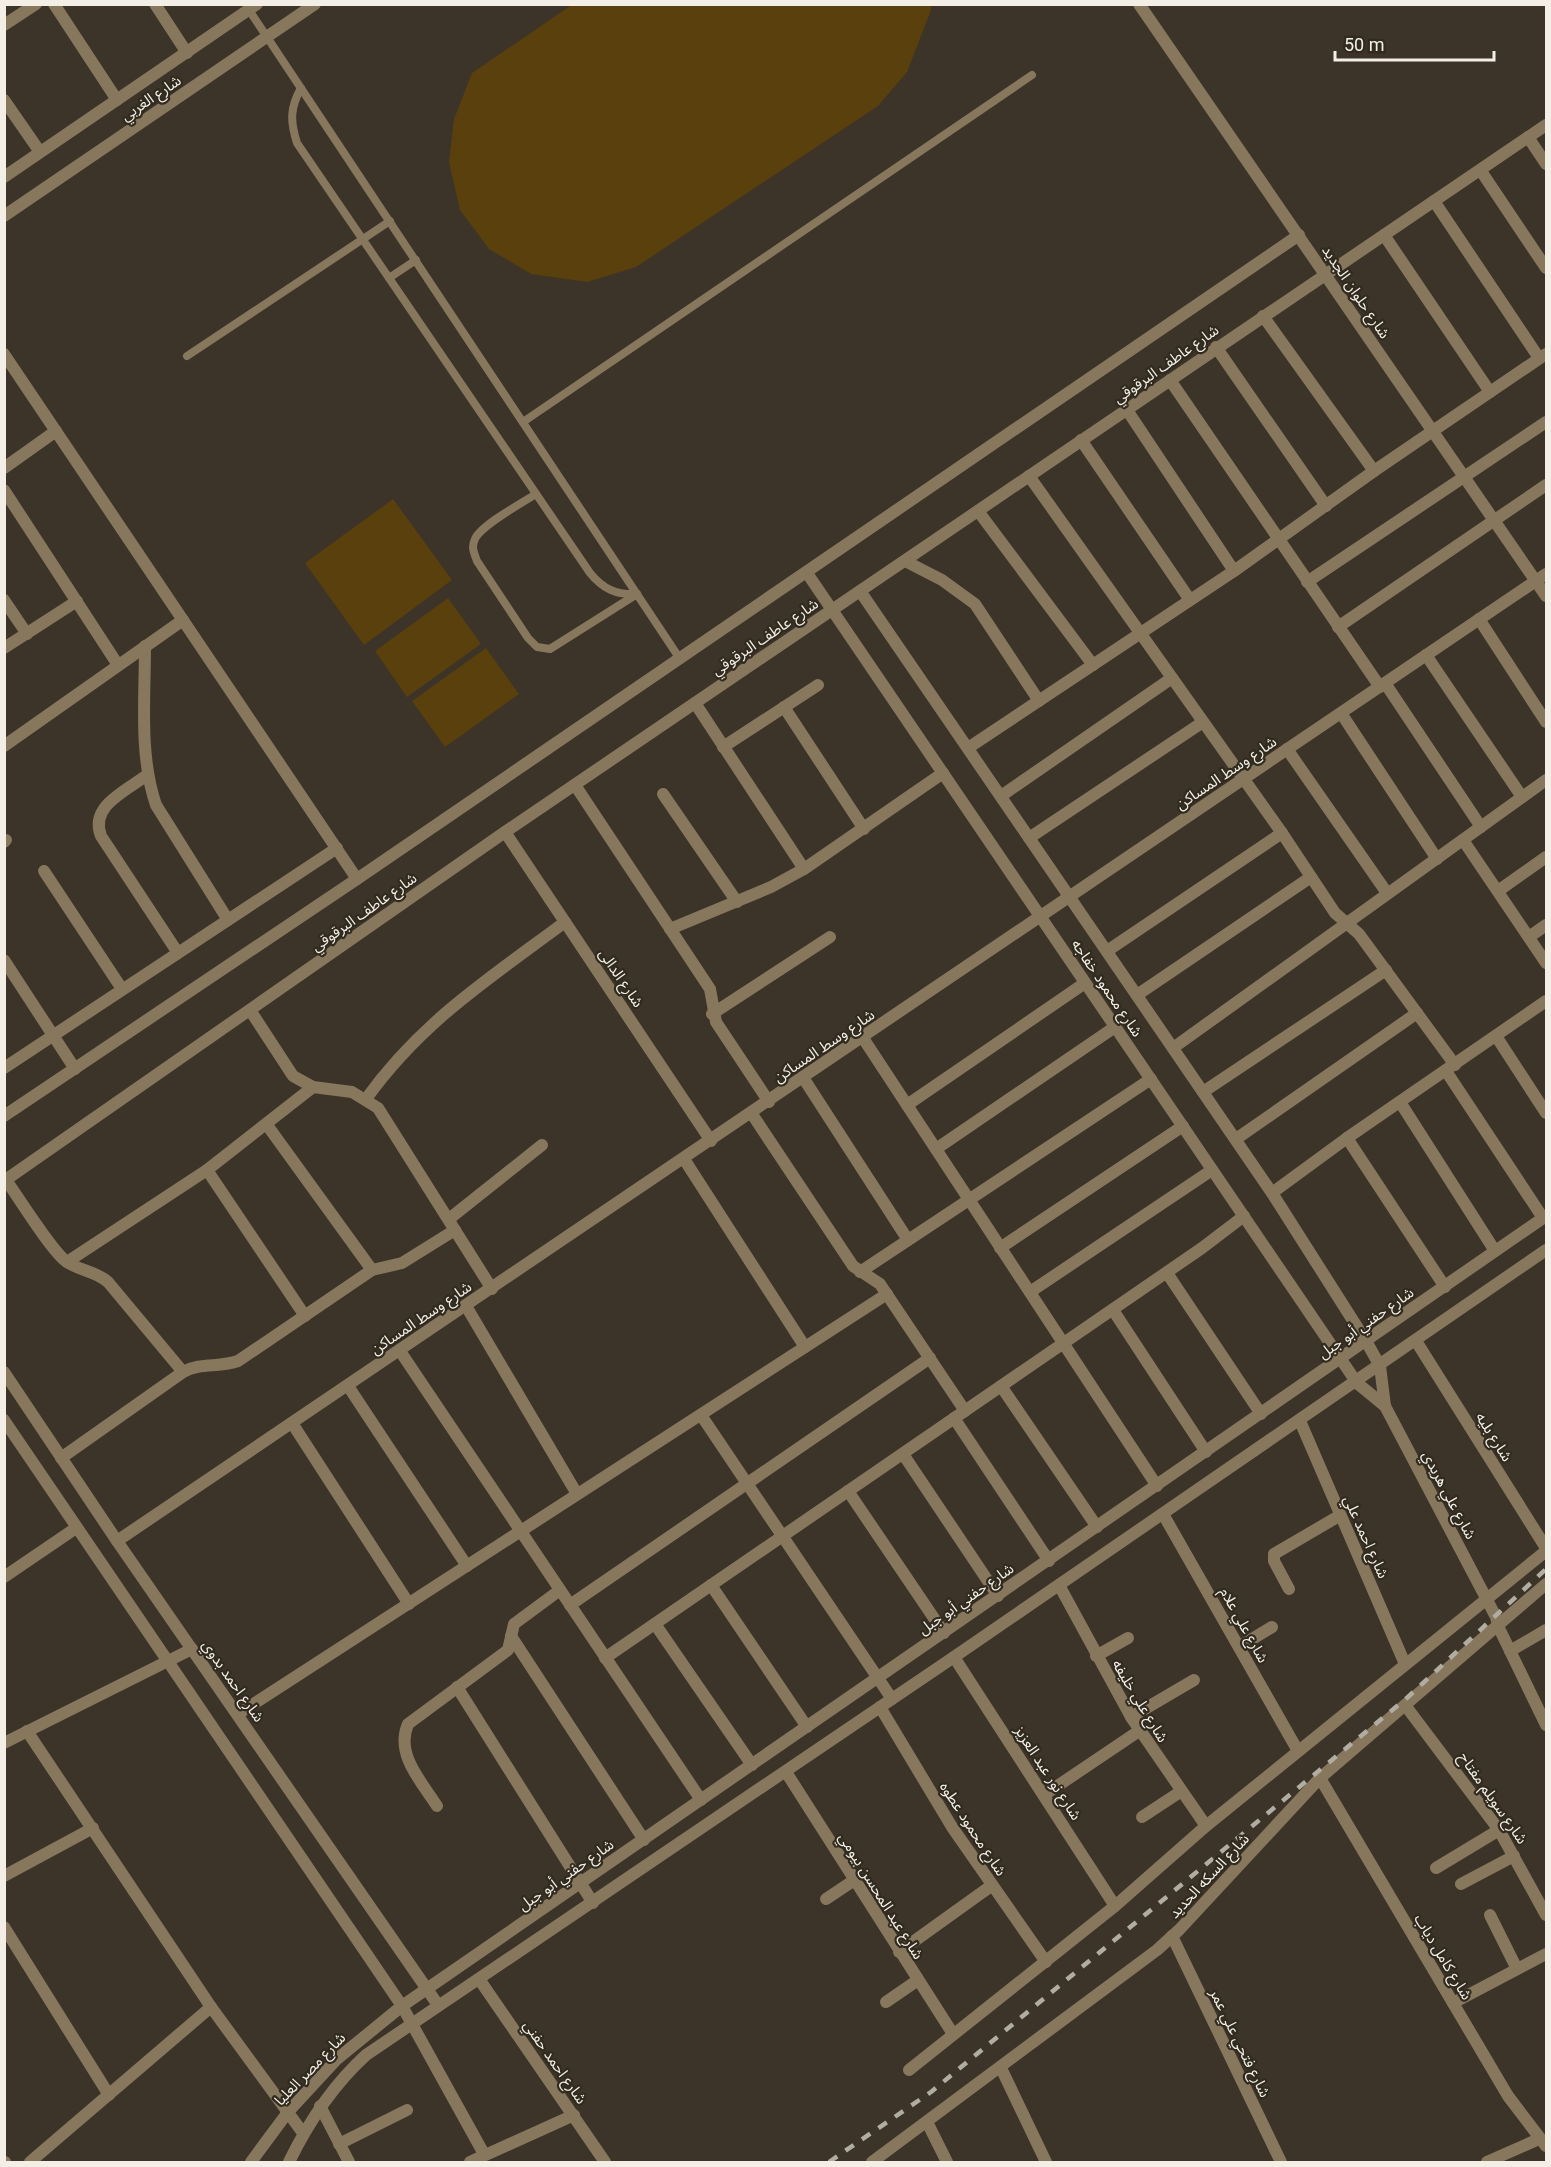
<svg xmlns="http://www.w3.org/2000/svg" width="1551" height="2167" font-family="Roboto,'Noto Sans Arabic',sans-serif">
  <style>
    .green { fill: #59400c }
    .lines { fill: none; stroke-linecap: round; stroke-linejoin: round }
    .service { stroke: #87775c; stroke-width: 8 }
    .minor { stroke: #87775c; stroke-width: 12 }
    .tertiary { stroke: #87775c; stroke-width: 12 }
    .rail { stroke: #b2ada3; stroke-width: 4.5; stroke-dasharray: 10 10; stroke-linecap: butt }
    .labels { text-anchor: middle; stroke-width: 4.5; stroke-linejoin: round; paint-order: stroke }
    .street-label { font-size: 15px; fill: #f3efe7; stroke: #312a1e }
  </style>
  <rect width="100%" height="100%" fill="#3c3428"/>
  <g class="green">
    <polygon points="573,4 931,4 931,10 907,72 878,106 636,267 587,282 531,274 489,249 460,210 449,162 454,119 472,73"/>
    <polygon points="393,499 452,580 364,645 305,563"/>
    <polygon points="448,598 481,644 407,697 375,651"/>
    <polygon points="486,648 519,694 445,747 412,701"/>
  </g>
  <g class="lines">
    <g class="service">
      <polyline points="249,10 680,659"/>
      <path d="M301,88C290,108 290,121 297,143L590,573C603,589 616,595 637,594"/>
      <polyline points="389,278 416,260"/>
      <polyline points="187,356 390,221"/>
      <polyline points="523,422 1032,75"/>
      <path d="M536,494C522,503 481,525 475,539C471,547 474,553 477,561L528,638L537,647L550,649L637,594"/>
    </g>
    <g class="minor">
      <polyline points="54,4 117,100"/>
      <polyline points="155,4 187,53"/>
      <polyline points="1139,4 1546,596"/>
      <polyline points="4,25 36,4"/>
      <polyline points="4,100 40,152"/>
      <polyline points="1528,137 1546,164"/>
      <polyline points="1481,171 1546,268"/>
      <polyline points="4,177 257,4"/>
      <polyline points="1434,201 1539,358"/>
      <polyline points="4,216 315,4"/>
      <polyline points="1384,235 1490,392"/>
      <polyline points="1263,316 1374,471"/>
      <polyline points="1216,347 1326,506"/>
      <polyline points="4,354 357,879"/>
      <polyline points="1170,380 1380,687"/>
      <polyline points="1127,410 1234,571"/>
      <polyline points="1081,440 1190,600"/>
      <polyline points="4,468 56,431"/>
      <polyline points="1029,476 1282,833 1335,913 1359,934 1455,1065"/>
      <polyline points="4,490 118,665"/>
      <polyline points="978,511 1093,665"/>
      <polyline points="905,561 942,580 975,604 1039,701"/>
      <polyline points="807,573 1357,1383 1385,1406"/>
      <polyline points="1307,582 1546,422"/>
      <polyline points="860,591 1272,1193 1366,1341 1380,1366 1385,1406 1496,1617 1498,1626 1546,1725"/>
      <polyline points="4,600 27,634"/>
      <polyline points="1479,619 1546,722"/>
      <polyline points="1338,627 1546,485"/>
      <path d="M145,646C145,699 139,755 156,805L228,920"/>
      <polyline points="4,648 77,601"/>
      <polyline points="1426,655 1522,797"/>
      <polyline points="1385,683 1481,827"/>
      <polyline points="695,703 804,869"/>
      <polyline points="784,707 864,829"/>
      <polyline points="1341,713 1437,859"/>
      <polyline points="4,746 183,620"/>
      <polyline points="723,747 818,685"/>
      <polyline points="968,748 1234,571 1374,471 1546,354"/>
      <polyline points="1287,749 1387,893"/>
      <path d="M147,775C126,791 89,806 101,836L178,953"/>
      <polyline points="575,785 710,989 716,1022 769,1102"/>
      <polyline points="663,794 737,902"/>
      <polyline points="1001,796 1172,678"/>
      <polyline points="505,832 711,1141"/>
      <polyline points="1029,838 1203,722"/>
      <polyline points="1463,840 1546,963"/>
      <polyline points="4,842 6,840"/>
      <polyline points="44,871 122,989"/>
      <polyline points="1498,891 1546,857"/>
      <polyline points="670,929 771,887 804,869 943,773"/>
      <polyline points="1529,937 1546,925"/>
      <polyline points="1107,951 1282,833"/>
      <polyline points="4,960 75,1069"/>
      <polyline points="1137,995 1311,877"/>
      <polyline points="250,1010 293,1076 313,1087 352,1092 378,1108 492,1289"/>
      <polyline points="712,1014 830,937"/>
      <polyline points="1496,1036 1546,1113"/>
      <polyline points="863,1038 1157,1486"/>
      <polyline points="1173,1048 1546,780"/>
      <polyline points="4,1068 337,848"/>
      <polyline points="1446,1071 1543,1218"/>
      <polyline points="804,1079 908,1240"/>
      <polyline points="1203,1092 1386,970"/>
      <path d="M366,1099C422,1021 490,978 565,922"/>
      <polyline points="1400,1102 1495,1251"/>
      <polyline points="907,1105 1085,983"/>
      <polyline points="752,1114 853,1266 880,1284 965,1411"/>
      <polyline points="4,1116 357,879 1299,235"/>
      <polyline points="267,1125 372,1270"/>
      <polyline points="1347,1138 1445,1287"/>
      <polyline points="1236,1139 1417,1013"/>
      <polyline points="936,1149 1115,1027"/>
      <polyline points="684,1159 805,1347"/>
      <polyline points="207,1170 305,1316"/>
      <path d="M6,1180C19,1198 52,1252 67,1262C80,1271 96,1271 108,1282L183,1372"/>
      <polyline points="4,1181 505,832 1546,125"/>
      <polyline points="1272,1193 1347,1138 1546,1001"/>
      <polyline points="449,1219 542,1145"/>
      <polyline points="1000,1248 1183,1126"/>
      <polyline points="67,1262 207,1170 313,1087"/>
      <polyline points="860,1272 1151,1079"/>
      <polyline points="1167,1273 1261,1414"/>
      <polyline points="1030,1292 1212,1170"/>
      <polyline points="466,1306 577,1494"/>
      <polyline points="1113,1310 1206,1452"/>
      <polyline points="1416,1341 1546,1548"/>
      <polyline points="400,1351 701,1800"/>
      <polyline points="4,1372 117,1541 438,2005"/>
      <polyline points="348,1386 467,1566"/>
      <polyline points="1001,1386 1097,1527"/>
      <polyline points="701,1415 892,1699"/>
      <polyline points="954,1418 1049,1561"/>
      <polyline points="4,1420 402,2006 484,2154"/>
      <polyline points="1300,1421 1405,1664"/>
      <polyline points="292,1423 409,1604"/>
      <polyline points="903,1454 998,1596"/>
      <path d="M61,1458L183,1372C201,1362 219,1368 238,1361L372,1270L402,1263L455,1230"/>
      <polyline points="848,1491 944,1633"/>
      <polyline points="1163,1514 1298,1751"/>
      <polyline points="117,1541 1546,574"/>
      <polyline points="4,1577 76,1528"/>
      <polyline points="711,1585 807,1727"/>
      <polyline points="1059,1585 1131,1717 1206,1826"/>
      <polyline points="1289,1589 1274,1561 1274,1554 1339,1516"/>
      <polyline points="570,1605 930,1358"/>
      <polyline points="655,1624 752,1765"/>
      <polyline points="511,1636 644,1840"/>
      <polyline points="1239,1647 1272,1627"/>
      <polyline points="1510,1651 1546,1630"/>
      <polyline points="1096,1656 1128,1638"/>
      <polyline points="954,1657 1115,1906"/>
      <polyline points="605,1658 1202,1248 1244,1216"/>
      <polyline points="457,1687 593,1903"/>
      <polyline points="1405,1705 1499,1830 1546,1915"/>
      <polyline points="880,1707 952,1827 1046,1962"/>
      <polyline points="238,1714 887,1294"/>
      <polyline points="1131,1717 1194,1680"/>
      <polyline points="27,1731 211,2007 303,2133"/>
      <polyline points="4,1743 192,1649"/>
      <polyline points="786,1772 953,2034"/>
      <polyline points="1320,1778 1508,2096 1546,2146"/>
      <polyline points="1044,1795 1139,1731"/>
      <path d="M437,1806C421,1781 395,1754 408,1724L508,1650L514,1624L560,1590"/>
      <polyline points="1142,1817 1180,1792"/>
      <polyline points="1436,1868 1499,1830"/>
      <polyline points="4,1876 93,1828"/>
      <polyline points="1461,1884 1514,1856"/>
      <polyline points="826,1899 853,1881"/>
      <polyline points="1490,1915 1517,1969"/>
      <polyline points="4,1927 109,2095"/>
      <polyline points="1172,1936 1281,2162"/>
      <polyline points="899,1952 991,1886"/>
      <polyline points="479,1979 605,2162"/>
      <polyline points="886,2002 918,1980"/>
      <polyline points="1453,2003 1546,1954"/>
      <polyline points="1001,2068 1046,2162"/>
      <polyline points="909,2070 1115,1906 1206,1826 1546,1551"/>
      <polyline points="320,2106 349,2162"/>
      <polyline points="927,2122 947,2162"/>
      <polyline points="339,2144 407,2110"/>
      <polyline points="4,2162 5,2162"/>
      <polyline points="30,2162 211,2007"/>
      <polyline points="470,2162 574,2115"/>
      <polyline points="872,2162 1157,1950 1179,1930 1320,1778 1546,1584"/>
      <polyline points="1487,2162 1539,2139"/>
    </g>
    <g class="tertiary">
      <polyline points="251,2162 288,2112 337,2059 402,2006 1546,1216"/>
      <path d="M289,2162C309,2121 332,2086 366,2055L954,1657L1546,1250"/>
    </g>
    <polyline class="rail" points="829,2162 931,2092 1408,1697 1546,1569"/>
  </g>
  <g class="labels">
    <g class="street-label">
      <text transform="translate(151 98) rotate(-34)" y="5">شارع الغربي</text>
      <text transform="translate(1356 292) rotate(56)" y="5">شارع حلوان الجديد</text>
      <text transform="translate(1166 364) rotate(-35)" y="5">شارع عاطف البرقوقي</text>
      <text transform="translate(765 637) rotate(-34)" y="5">شارع عاطف البرقوقي</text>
      <text transform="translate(1226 773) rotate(-34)" y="5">شارع وسط المساكن</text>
      <text transform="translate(364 912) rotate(-35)" y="5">شارع عاطف البرقوقي</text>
      <text transform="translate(621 978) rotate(56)" y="5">شارع الدالى</text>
      <text transform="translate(1107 988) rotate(56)" y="5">شارع محمود خفاجه</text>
      <text transform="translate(824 1046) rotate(-34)" y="5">شارع وسط المساكن</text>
      <text transform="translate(421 1318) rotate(-34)" y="5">شارع وسط المساكن</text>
      <text transform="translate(1366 1323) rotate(-35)" y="5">شارع حفني أبو جبل</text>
      <text transform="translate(1494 1437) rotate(58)" y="5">شارع بليه</text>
      <text transform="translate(1449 1495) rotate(62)" y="5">شارع علي هريدي</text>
      <text transform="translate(1366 1537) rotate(66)" y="5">شارع احمد علي</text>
      <text transform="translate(966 1599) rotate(-35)" y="5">شارع حفني أبو جبل</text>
      <text transform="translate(1244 1625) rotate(61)" y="5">شارع علي علام</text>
      <text transform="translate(233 1681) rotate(55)" y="5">شارع احمد بدوي</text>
      <text transform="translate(1140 1701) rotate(59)" y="5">شارع علي خليفه</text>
      <text transform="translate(1048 1773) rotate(57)" y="5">شارع نور عبد العزيز</text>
      <text transform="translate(1493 1798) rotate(55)" y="5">شارع سويلم مفتاح</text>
      <text transform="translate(973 1829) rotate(57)" y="5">شارع محمود عطوه</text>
      <text transform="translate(566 1875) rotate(-35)" y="5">شارع حفني أبو جبل</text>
      <text transform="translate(1209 1876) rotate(-47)" y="5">شارع السكه الحديد</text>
      <text transform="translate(881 1896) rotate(58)" y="5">شارع عبد المحسن بيومي</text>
      <text transform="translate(1443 1957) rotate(59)" y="5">شارع كامل دياب</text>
      <text transform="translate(1240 2043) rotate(64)" y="5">شارع فتحي علي عمر</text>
      <text transform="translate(555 2062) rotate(55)" y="5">شارع احمد حفني</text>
      <text transform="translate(310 2069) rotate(-46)" y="5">شارع مصر العليا</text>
    </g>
  </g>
  <rect width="1551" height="2167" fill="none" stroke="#f3efe7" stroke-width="12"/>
  <path d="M1335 51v9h159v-9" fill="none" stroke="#f3efe7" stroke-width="3"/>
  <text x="1344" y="51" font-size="18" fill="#f3efe7" stroke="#312a1e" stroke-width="4.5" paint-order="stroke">50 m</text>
</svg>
